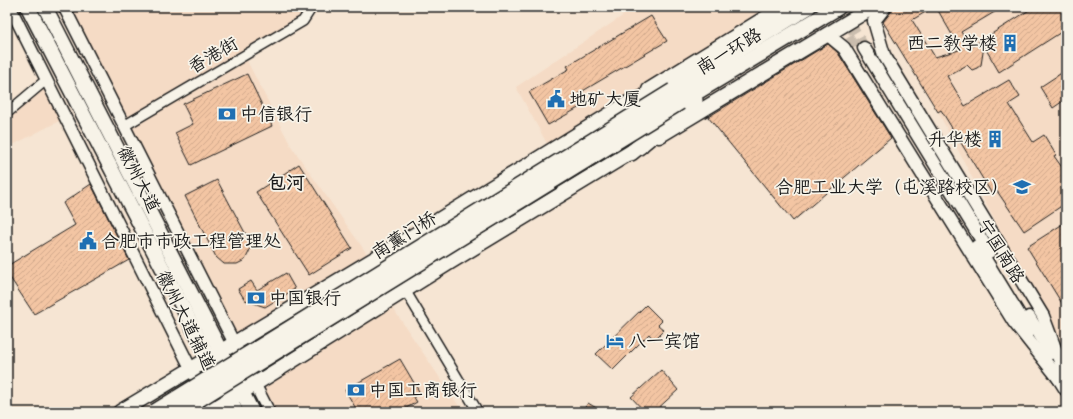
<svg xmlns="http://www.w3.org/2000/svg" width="1073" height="419" font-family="'Indie Flower','LXGW WenKai TC',sans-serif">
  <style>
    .built { fill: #f5dbc5 }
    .building { fill: url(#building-hatch); stroke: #1c1c1c }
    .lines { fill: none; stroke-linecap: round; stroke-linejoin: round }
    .secondary-tunnel { stroke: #cabdae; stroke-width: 12; stroke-dasharray: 12 6; stroke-linecap: butt }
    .minor-casing { stroke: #1c1c1c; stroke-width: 12 }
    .tertiary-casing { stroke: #1c1c1c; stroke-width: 14 }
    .secondary-casing { stroke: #1c1c1c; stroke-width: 15 }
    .primary-casing { stroke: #1c1c1c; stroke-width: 17 }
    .trunk-casing { stroke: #1c1c1c; stroke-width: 18 }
    .minor { stroke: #f7f3e8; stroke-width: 9 }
    .tertiary { stroke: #f7f3e8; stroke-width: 11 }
    .secondary { stroke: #f7f3e8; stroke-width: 12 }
    .primary { stroke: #f7f3e8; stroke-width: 14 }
    .trunk { stroke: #f7f3e8; stroke-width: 15 }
    .trunk-bridge-casing { stroke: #1c1c1c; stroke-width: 18; stroke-linecap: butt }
    .trunk-bridge { stroke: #f7f3e8; stroke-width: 15 }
    .labels { text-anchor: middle; stroke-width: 3.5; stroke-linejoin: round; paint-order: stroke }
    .poi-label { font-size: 18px; fill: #1c1c1c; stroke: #f7f3e8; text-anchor: start }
    .street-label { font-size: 18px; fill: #1c1c1c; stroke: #f7f3e8 }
    .neighbourhood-label { font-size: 19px; font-weight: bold; fill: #1c1c1c; stroke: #f7f3e8 }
  </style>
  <defs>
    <pattern id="building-hatch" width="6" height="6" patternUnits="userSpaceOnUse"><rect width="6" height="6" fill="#f3c5a3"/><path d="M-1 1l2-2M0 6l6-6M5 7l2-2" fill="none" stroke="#d0a98c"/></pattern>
  </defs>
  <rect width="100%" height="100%" fill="#f6e5d3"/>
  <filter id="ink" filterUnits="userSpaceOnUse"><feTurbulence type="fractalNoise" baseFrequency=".025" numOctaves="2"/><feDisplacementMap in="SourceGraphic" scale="8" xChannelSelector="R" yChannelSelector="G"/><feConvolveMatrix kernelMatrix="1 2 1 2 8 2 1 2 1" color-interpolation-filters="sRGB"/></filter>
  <g filter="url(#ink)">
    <g class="built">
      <polygon points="64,7 312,7 303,21 244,55 291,146 372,261 234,344"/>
      <polygon points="636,7 783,7 551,151 516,87"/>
      <polygon points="893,7 1066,7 1066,357 938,112 879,15"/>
      <polygon points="46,80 65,118 7,148 7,113"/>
      <polygon points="388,301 463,412 269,412 255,384"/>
    </g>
    <g class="building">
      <polygon points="893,7 934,7 912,20 935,57 959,50 957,46 958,45 936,7 1003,7 961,32 971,47 1034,7 1066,7 1066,29 999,72 984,46 981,65 977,68 972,70 967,65 947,76 965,106 1009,80 1020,97 1009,104 1033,142 1044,135 1056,155 1054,156 1066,173 1066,203 1024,231 997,191 992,194 941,110 938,112 883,22 891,12"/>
      <polygon points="651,16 667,41 576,95 582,106 548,125 529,92 569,69 567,66"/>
      <polygon points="828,44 838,53 891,138 793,221 708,117"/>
      <polygon points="1066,70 1066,99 1053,108 1040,87"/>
      <polygon points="247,74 272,126 191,165 175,133 193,124 183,104"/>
      <polygon points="299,164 352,248 309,275 256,192"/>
      <polygon points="217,180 251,244 249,252 245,260 237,264 224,264 216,257 185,196"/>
      <polygon points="91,184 129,260 34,314 7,273 7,266 75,225 63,203"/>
      <polygon points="1066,222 1066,310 1027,247"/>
      <polygon points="286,273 295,289 265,307 245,300 238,289 251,281 257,290"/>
      <polygon points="646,305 662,321 658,325 664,330 654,340 649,334 613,370 596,354"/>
      <polygon points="400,359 420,393 413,396 417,402 399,412 358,412 345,390"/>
      <polygon points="661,370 678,390 654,412 645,412 631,397"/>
      <polygon points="588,403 603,412 582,412"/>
    </g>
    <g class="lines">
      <g class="secondary-tunnel">
        <polyline points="829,7 855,50"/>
        <polyline points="840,7 864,48"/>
      </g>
      <g class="minor-casing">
        <g id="minor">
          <polyline points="7,113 46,80"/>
          <polyline points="124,126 303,21 312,7"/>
          <polyline points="405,290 478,412"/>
        </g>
      </g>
      <g class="tertiary-casing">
        <g id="tertiary">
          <polyline points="10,7 191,369 215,412"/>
          <polyline points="64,7 269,412"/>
        </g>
      </g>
      <g class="secondary-casing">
        <g id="secondary">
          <polyline points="885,7 874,21 884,55 1043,316 1065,375"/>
          <polyline points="827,34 844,48 1014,322 1060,380"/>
          <polyline points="864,48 989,252"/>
          <polyline points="977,246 1029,331"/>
          <polyline points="1029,317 1051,353"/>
          <polyline points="1056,374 1066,390"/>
        </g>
      </g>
      <g class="primary-casing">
        <g id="primary">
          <polyline points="28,7 213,366"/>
          <polyline points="45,7 225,360"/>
          <polyline points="649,90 783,7"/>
          <polyline points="659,136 873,7"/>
          <polyline points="238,384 252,412"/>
          <polyline points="226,391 236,412"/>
          <polyline points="120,412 421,231 630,102"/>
          <polyline points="209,412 255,384 450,262 641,146"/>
        </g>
      </g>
      <g class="trunk-casing">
        <g id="trunk">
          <polyline points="673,91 808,7"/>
          <polyline points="680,102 838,7"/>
          <polyline points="621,108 677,83"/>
          <polyline points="631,153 695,100"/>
        </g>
      </g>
      <use href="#minor" class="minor"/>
      <use href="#tertiary" class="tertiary"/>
      <use href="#secondary" class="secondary"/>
      <use href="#primary" class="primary"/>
      <use href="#trunk" class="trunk"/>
      <g class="trunk-bridge-casing">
        <g id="trunk-bridge">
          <polyline points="155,412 673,91"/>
          <polyline points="178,412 680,102"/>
        </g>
      </g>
      <use href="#trunk-bridge" class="trunk-bridge"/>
    </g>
  </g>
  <defs>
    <g id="building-bare" transform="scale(1.38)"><path d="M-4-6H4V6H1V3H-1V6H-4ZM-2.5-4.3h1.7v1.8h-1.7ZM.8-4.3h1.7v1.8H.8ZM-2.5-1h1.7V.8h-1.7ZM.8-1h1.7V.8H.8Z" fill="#1f6fb2" stroke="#f7f3e8" stroke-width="2.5" paint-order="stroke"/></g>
    <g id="civic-bare" transform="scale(1.38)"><path d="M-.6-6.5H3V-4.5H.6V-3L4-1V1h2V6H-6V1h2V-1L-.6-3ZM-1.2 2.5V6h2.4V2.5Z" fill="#1f6fb2" stroke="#f7f3e8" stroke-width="2.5" paint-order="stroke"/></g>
    <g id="bank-bare" transform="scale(1.38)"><path d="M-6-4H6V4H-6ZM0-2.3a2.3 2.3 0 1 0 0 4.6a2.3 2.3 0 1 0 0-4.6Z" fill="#1f6fb2" stroke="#f7f3e8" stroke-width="2.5" paint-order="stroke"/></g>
    <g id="university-bare" transform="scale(1.38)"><path d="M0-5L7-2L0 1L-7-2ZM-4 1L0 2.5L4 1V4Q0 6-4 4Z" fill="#1f6fb2" stroke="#f7f3e8" stroke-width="2.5" paint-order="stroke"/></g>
    <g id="hotel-bare" transform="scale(1.38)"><path d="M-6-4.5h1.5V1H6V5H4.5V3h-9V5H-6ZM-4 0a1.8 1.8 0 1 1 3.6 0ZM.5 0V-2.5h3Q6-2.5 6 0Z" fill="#1f6fb2" stroke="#f7f3e8" stroke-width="2.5" paint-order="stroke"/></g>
  </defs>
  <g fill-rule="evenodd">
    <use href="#building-bare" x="1010" y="43"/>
    <use href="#civic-bare" x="556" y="99"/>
    <use href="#bank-bare" x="227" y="114"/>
    <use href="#building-bare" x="995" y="139"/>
    <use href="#university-bare" x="1022" y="187"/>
    <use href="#civic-bare" x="88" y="241"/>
    <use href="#bank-bare" x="256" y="298"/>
    <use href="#hotel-bare" x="615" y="341"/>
    <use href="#bank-bare" x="356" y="390"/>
  </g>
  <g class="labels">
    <g class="poi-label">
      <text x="997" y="49" text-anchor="end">西二教学楼</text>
      <text x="569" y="105">地矿大厦</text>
      <text x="240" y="120">中信银行</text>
      <text x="982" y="145" text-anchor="end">升华楼</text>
      <text x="1009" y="193" text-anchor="end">合肥工业大学（屯溪路校区）</text>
      <text x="101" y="247">合肥市市政工程管理处</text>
      <text x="269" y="304">中国银行</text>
      <text x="628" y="347">八一宾馆</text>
      <text x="369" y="396">中国工商银行</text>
    </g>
    <g class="street-label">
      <text transform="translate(729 51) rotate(-31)" y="6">南一环路</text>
      <text transform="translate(213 55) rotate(-30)" y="6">香港街</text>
      <text transform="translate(139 179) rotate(63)" y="6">徽州大道</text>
      <text transform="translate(404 235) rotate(-32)" y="6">南薰门桥</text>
      <text transform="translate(1001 251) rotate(58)" y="6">宁国南路</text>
      <text transform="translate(186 320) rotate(63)" y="6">徽州大道辅道</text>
    </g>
    <g class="neighbourhood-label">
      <text x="286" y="189">包河</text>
    </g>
  </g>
  <rect width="1073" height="419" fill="none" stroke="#f7f3e8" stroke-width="24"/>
  <rect x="12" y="12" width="1049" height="395" fill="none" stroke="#1c1c1c" stroke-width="1.5" filter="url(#ink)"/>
</svg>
